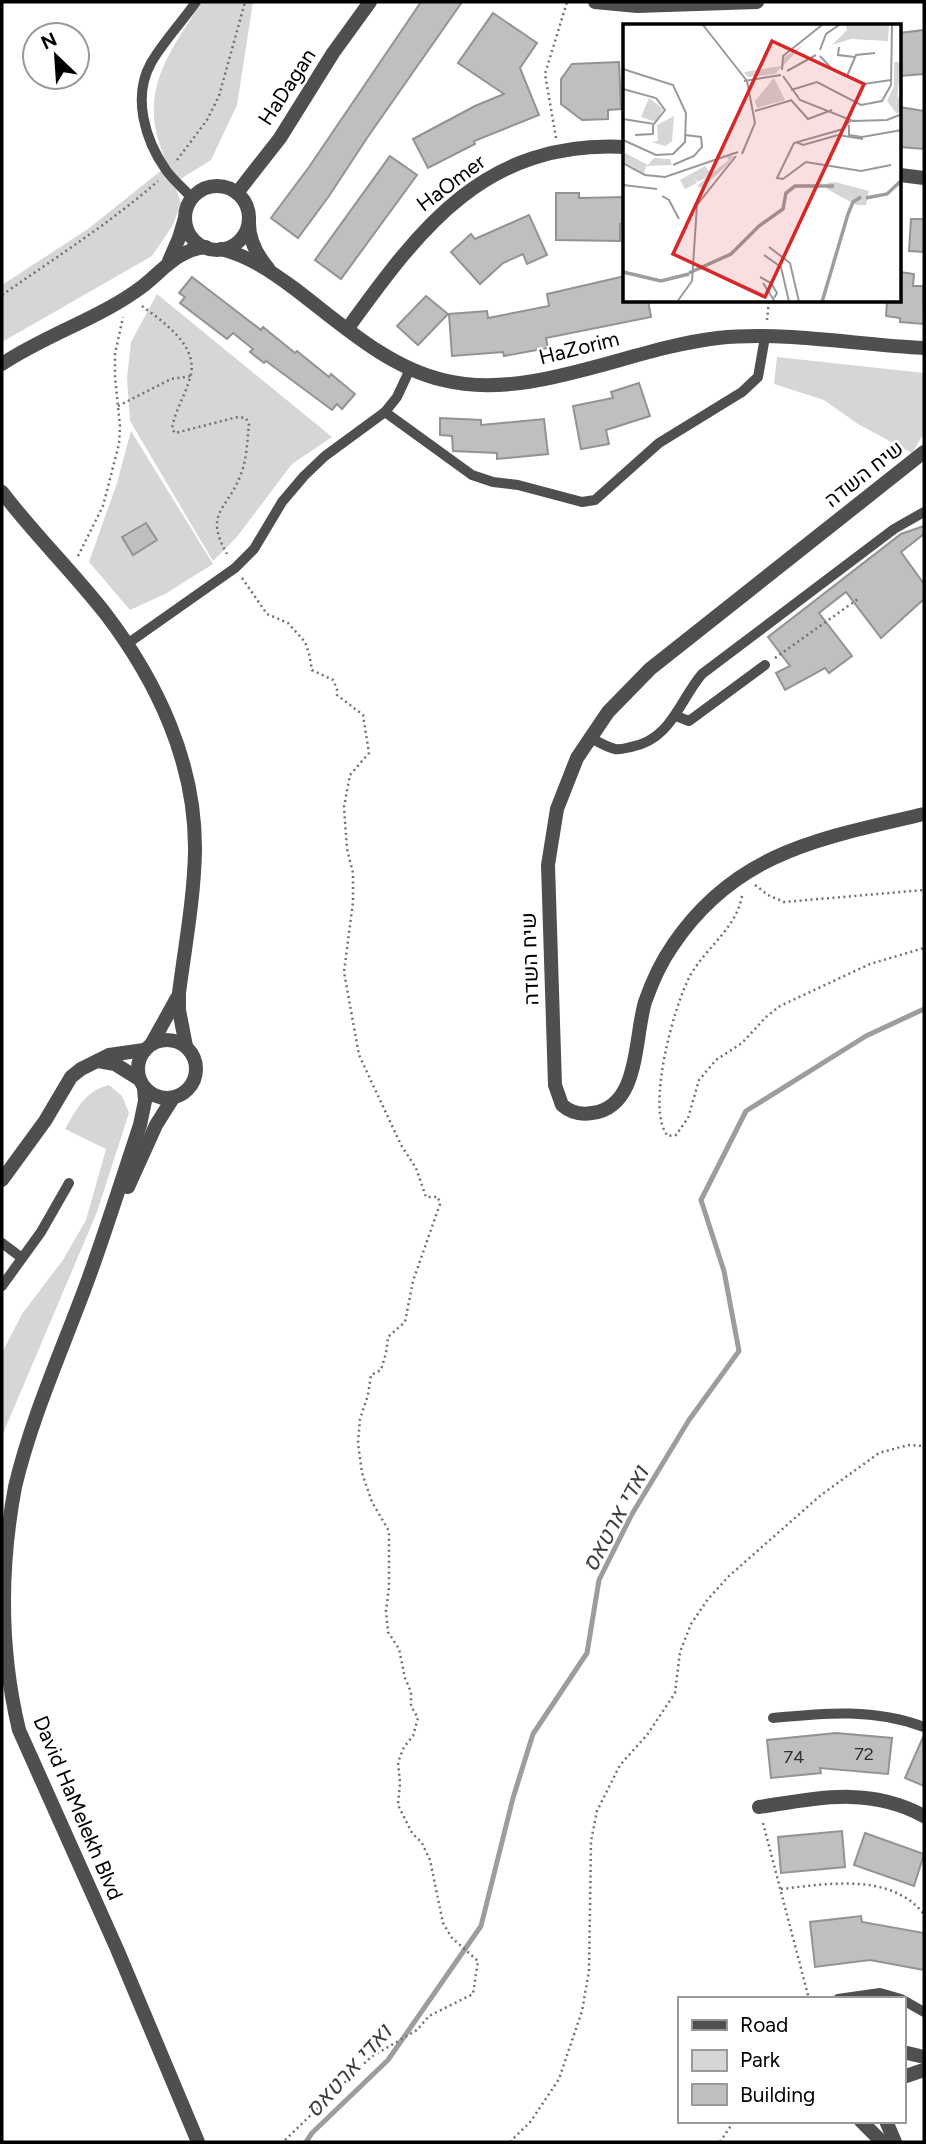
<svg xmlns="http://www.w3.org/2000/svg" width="926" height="2144" font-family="Figtree,Heebo,sans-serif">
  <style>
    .green { fill: #d6d6d6 }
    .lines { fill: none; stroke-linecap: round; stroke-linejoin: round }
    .stream { stroke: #9d9d9d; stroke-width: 5 }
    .building { fill: #bfbfbf; stroke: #939393; stroke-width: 2 }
    .path { stroke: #717171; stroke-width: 2.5; stroke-dasharray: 2 3.5; stroke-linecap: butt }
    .service { stroke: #4f4f4f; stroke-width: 10 }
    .minor { stroke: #4f4f4f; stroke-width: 14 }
    .tertiary { stroke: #4f4f4f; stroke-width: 14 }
    .labels { text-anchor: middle; stroke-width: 5; stroke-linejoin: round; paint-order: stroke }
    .number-label { font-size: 18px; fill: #303030 }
    .street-label { font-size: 21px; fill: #000; stroke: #fff }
    .water-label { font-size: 23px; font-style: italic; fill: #3e3e3e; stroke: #fff }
    .inset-river { fill: none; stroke: #9d9d9d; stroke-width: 3.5 }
    .inset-road { fill: none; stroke: #999; stroke-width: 2 }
    .view { fill: #d62828; fill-opacity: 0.15; stroke: #d62828; stroke-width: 3.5 }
    .inset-edge { fill: none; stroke: #000; stroke-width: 3.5 }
  </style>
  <rect width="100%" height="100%" fill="#fff"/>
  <g class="green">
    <path d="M202,2H253L237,105L211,160L174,183L181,203L173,225L152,256L2,342V285L88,229L168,165C135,97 165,58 202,2Z"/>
    <polygon points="157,294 332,437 292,464 236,538 213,561 130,421 127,378 131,342"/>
    <polygon points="777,357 924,373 924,433 912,453 858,424 824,400 774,384"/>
    <polygon points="131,431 213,564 165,594 130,610 89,562 117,483"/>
    <path d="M109,1085L122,1096L129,1113L97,1212L2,1436V1353L22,1314L63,1260L86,1220L106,1149L65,1129C77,1109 85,1091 109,1085Z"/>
  </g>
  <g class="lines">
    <polyline class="stream" points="306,2142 312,2133 388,2060 481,1926 513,1798 533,1734 587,1653 599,1580 632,1514 689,1420 739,1351 724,1271 701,1200 746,1111 866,1036 924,1009"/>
  </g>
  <g class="building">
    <polygon points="421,2 462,2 367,138 329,196 298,238 271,218 309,167"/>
    <polygon points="493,13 537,43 520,68 539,115 474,141 475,144 428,168 413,139 475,106 504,94 458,63"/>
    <polygon points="924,30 924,74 900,76 900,33"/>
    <polygon points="619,62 621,109 608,110 608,119 582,120 561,104 561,79 572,64"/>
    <polygon points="900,107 924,111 924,149 900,147"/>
    <polygon points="390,156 417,175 341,279 315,260"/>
    <polygon points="556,193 579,193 579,198 625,197 625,224 620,224 620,241 556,240"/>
    <polygon points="529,215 547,255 527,264 523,254 503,263 480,284 451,252 471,234 475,239"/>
    <polygon points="911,219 924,219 924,252 909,251"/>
    <polygon points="900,272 914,274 913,286 923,286 924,324 900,322 900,318 886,316 887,301 900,301"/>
    <polygon points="625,276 625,301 648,301 651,317 546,338 548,348 504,356 503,352 452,356 449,314 487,311 488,318 549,306 547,294"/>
    <polygon points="192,277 261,330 263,327 295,353 297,351 329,377 331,374 355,394 342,409 337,404 332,410 266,361 264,363 250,352 253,349 233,333 227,339 180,303 185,297 179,293"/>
    <polygon points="426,296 448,314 418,345 397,326"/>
    <polygon points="639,383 650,416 606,430 609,444 581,449 573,406 613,398 611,392"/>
    <polygon points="440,418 481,420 481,425 544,419 548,454 497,459 497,453 453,451 452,436 440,435"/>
    <polygon points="146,523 157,540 133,555 122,537"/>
    <polygon points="924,526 924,534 901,552 924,584 924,599 881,638 846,592 819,613 852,656 829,673 825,668 785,690 776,673 790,666 768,637 901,534"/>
    <polygon points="836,1733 892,1738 888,1774 820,1768 821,1773 771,1778 767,1740"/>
    <polygon points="924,1735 924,1786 905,1778"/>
    <polygon points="842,1831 845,1867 781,1873 778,1837"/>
    <polygon points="865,1833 924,1854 914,1886 854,1865"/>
    <polygon points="861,1916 862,1922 924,1933 924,1970 870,1960 815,1967 810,1922"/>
  </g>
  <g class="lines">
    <g class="path">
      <polyline points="556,138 545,74 567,2"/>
      <polyline points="177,160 207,120 219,96 245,2"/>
      <path d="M2,295C55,258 110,223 158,181"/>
      <path d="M142,306C163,322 200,346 190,378C185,396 175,410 172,429L175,433L238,417L246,418L249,425C247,441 247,459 241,474C228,510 203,512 227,554"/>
      <polyline points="767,320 769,301"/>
      <polyline points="118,406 171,379 191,376"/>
      <polyline points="78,556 103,506 119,444 120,426 115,377 115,354 123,317"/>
      <polyline points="242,578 267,614 288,623 305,642 309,653 312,670 333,680 337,689 337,695 363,715 369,753 350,775 344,807 347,849 353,873 353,902 344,972 359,1055 401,1145 416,1168 426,1197 438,1197 440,1204 413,1281 405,1322 388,1337 386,1353 381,1370 371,1375 368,1395 360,1419 358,1443 362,1473 372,1502 389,1531 389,1587 386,1611 388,1632 399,1649 405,1678 411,1692 411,1706 418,1718 413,1736 404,1747 398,1762 400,1783 398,1805 412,1833 422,1843 430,1860 443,1923 452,1938 478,1961 473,1994 429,2016 417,2030 371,2057 283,2142"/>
      <polyline points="775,658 858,599"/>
      <polyline points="755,885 768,895 784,902 924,890"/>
      <path d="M742,896C736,929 706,947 690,976C674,1005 645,1111 668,1136L676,1135L688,1118L699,1080L716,1060L742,1043L766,1017L780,1006L870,964L924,948"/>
      <polyline points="763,1823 809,1999"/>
      <path d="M781,1889C827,1884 890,1872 924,1914"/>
      <polyline points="510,2142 531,2121 559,2079 582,2011 589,1971 591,1841 597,1811 620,1765 647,1735 675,1693 680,1652 691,1624 708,1599 729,1576 821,1495 879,1453 908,1445 924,1446"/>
      <polyline points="720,2142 734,2121"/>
    </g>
    <g class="service">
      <path d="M192,198C184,189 173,180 166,170C145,140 132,97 151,63C163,42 182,22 196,2"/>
      <polyline points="385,412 472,475 493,482 518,485 582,502 595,500 659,443 742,392 758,377 765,337"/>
      <polyline points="127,644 235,568 254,549 282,502 304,476 325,456 385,412 397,397 410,369"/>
      <polyline points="676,716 689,721 765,665"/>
      <path d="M589,737C597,741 606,747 615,749C620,750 626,748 631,747C671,740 679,701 702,674L894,529L924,512"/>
      <polyline points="2,1243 22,1258"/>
      <polyline points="2,1286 41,1232 69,1183"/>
      <path d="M773,1718C825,1713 874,1708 924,1727"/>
      <polyline points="838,1999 880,1993 901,1999"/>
      <polyline points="903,2000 924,2012"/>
    </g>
    <g class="minor">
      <polyline points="595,2 637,6 757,2"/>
      <polyline points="900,175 924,178"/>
      <path d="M249,219C248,237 256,254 268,268"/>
      <path d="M221,249C249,256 272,272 295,289C340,323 387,367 443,380C530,402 629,348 718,338C785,331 857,345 924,348"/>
      <path d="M348,328C421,227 485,140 625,147"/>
      <path d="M924,452L650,669L608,712L577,758L557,809L548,865L555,1085L562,1105C570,1112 581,1115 592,1113C640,1107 634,1039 645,1002C652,982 661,962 673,945C736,851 823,838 924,814"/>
      <polyline points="98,1061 115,1064 139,1079"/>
      <polyline points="2,1180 45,1121 71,1077 81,1069 109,1055 144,1050"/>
      <path d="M759,1807C818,1798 869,1786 924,1816"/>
      <polyline points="903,2052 924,2057"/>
      <polyline points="903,2077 924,2070"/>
      <polyline points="861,2121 882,2142"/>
      <polyline points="886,2121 895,2142"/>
    </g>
    <g class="tertiary">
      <circle cx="217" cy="218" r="32"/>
      <polyline points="237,193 280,138 333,53 370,2"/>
      <polyline points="169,261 179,238 185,218"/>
      <path d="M2,364C47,334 101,318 143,286C164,269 178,250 206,247"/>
      <path d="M2,492C34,534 72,571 105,613C157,681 196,763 195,851C194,899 185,946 179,993V1010L186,1046"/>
      <circle cx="167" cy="1069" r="29"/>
      <polyline points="152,1043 177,998"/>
      <path d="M144,1088L145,1101L140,1125C123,1176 107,1227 89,1277C64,1346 32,1415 15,1487C0,1567 0,1651 19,1730L117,1949L198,2142"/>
      <polyline points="128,1187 156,1125 173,1098"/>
    </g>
  </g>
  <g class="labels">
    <g class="number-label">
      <text x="864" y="1760">72</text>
      <text x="794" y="1763">74</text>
    </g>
    <g class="street-label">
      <text transform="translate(287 87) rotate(-57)" y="7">HaDagan</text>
      <text transform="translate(451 183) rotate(-37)" y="7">HaOmer</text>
      <text transform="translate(579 348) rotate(-14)" y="7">HaZorim</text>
      <text transform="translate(864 474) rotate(-38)" y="7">שיח השדה</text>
      <text transform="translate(530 959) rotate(-92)" y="7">שיח השדה</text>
      <text transform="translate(78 1808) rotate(67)" y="7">David HaMelekh Blvd</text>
    </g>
    <g class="water-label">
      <text transform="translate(615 1519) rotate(-62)" y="8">ואדי ארטאס</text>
      <text transform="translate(348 2071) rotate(-48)" y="8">ואדי ארטאס</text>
    </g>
  </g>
  <g transform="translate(623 24)">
    <rect width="278" height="278" fill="#fff"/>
    <path d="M223,1H266L265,17L228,15L209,21L224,6ZM180,21L152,50L125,53L121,48L158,42L160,34ZM271,38H278L274,75L278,69V86L274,90L264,77L271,62ZM151,54L162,76L134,84L132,77ZM26,74L40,85L33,98L18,93ZM51,92L49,117L43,122L28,118L35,117L34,101ZM0,128L25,141L31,134L47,135L49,141L23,142L21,149L0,137ZM103,132H111L103,142L79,164L74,162L84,153L75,158L71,153L74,159L62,165L57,156L82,142L88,150L106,136ZM212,158L246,167L243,181H233L204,165V159Z" fill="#d6d6d6"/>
    <path class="inset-river" d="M243,174L264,170L279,156M0,248L38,257L66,250M66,249L108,230L136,202L160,185L163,169L172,162H211M199,278L225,190L230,178L238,173"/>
    <path class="inset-road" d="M80,1L124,57M216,23L215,31L232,33M197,26L203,10L216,1M197,32L210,46L241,60L268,56M0,45L50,61L63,89L62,118L50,130L33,131L0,116M159,46L160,32L199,1M164,47L193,31M160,52L177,76L230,97L264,96L279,90M224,52L233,31L252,29M121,57L158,51M0,65L33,74L42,86L31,100L0,95M168,66L194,58L238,81L259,77L268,61L269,1M168,76L185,95L209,86M132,87L169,76M228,96L220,105L171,119L154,154L160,155L183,138L238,147L268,141M226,101V111L239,113L279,106M12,111L30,110V101M173,118L180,121L215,111L240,115M119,130L132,99L124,57M0,139L22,151L42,153L115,128M50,141L71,132L79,123L78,113L62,111M0,161L34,165M39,172L46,176L56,195M146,223L167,239L176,278M141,231L158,243L166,278M137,253L148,259L154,269L151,274M140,259L152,278M54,278L69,257L74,181L113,132"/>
    <path class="view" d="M149,17L241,60L142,273L50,230Z"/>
    <rect width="278" height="278" class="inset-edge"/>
  </g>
  <rect width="926" height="2144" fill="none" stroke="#000000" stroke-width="7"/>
  <rect x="678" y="1997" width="228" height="126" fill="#ffffff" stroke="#999999" stroke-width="2"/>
  <rect x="692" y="2020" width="35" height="10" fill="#4f4f4f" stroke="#999999" stroke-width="2"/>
  <text x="740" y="2032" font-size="21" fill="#000000">Road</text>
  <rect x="692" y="2050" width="35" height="21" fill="#d6d6d6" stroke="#999999" stroke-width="2"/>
  <text x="740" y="2067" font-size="21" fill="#000000">Park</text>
  <rect x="692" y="2084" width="35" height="21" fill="#bfbfbf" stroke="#999999" stroke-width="2"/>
  <text x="740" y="2102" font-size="21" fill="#000000">Building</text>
  <g transform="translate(56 56) rotate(335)"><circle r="33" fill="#ffffff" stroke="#999999" stroke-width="2"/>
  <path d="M0-5L12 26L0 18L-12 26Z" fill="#000000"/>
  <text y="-10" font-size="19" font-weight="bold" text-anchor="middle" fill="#000000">N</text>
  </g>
</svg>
